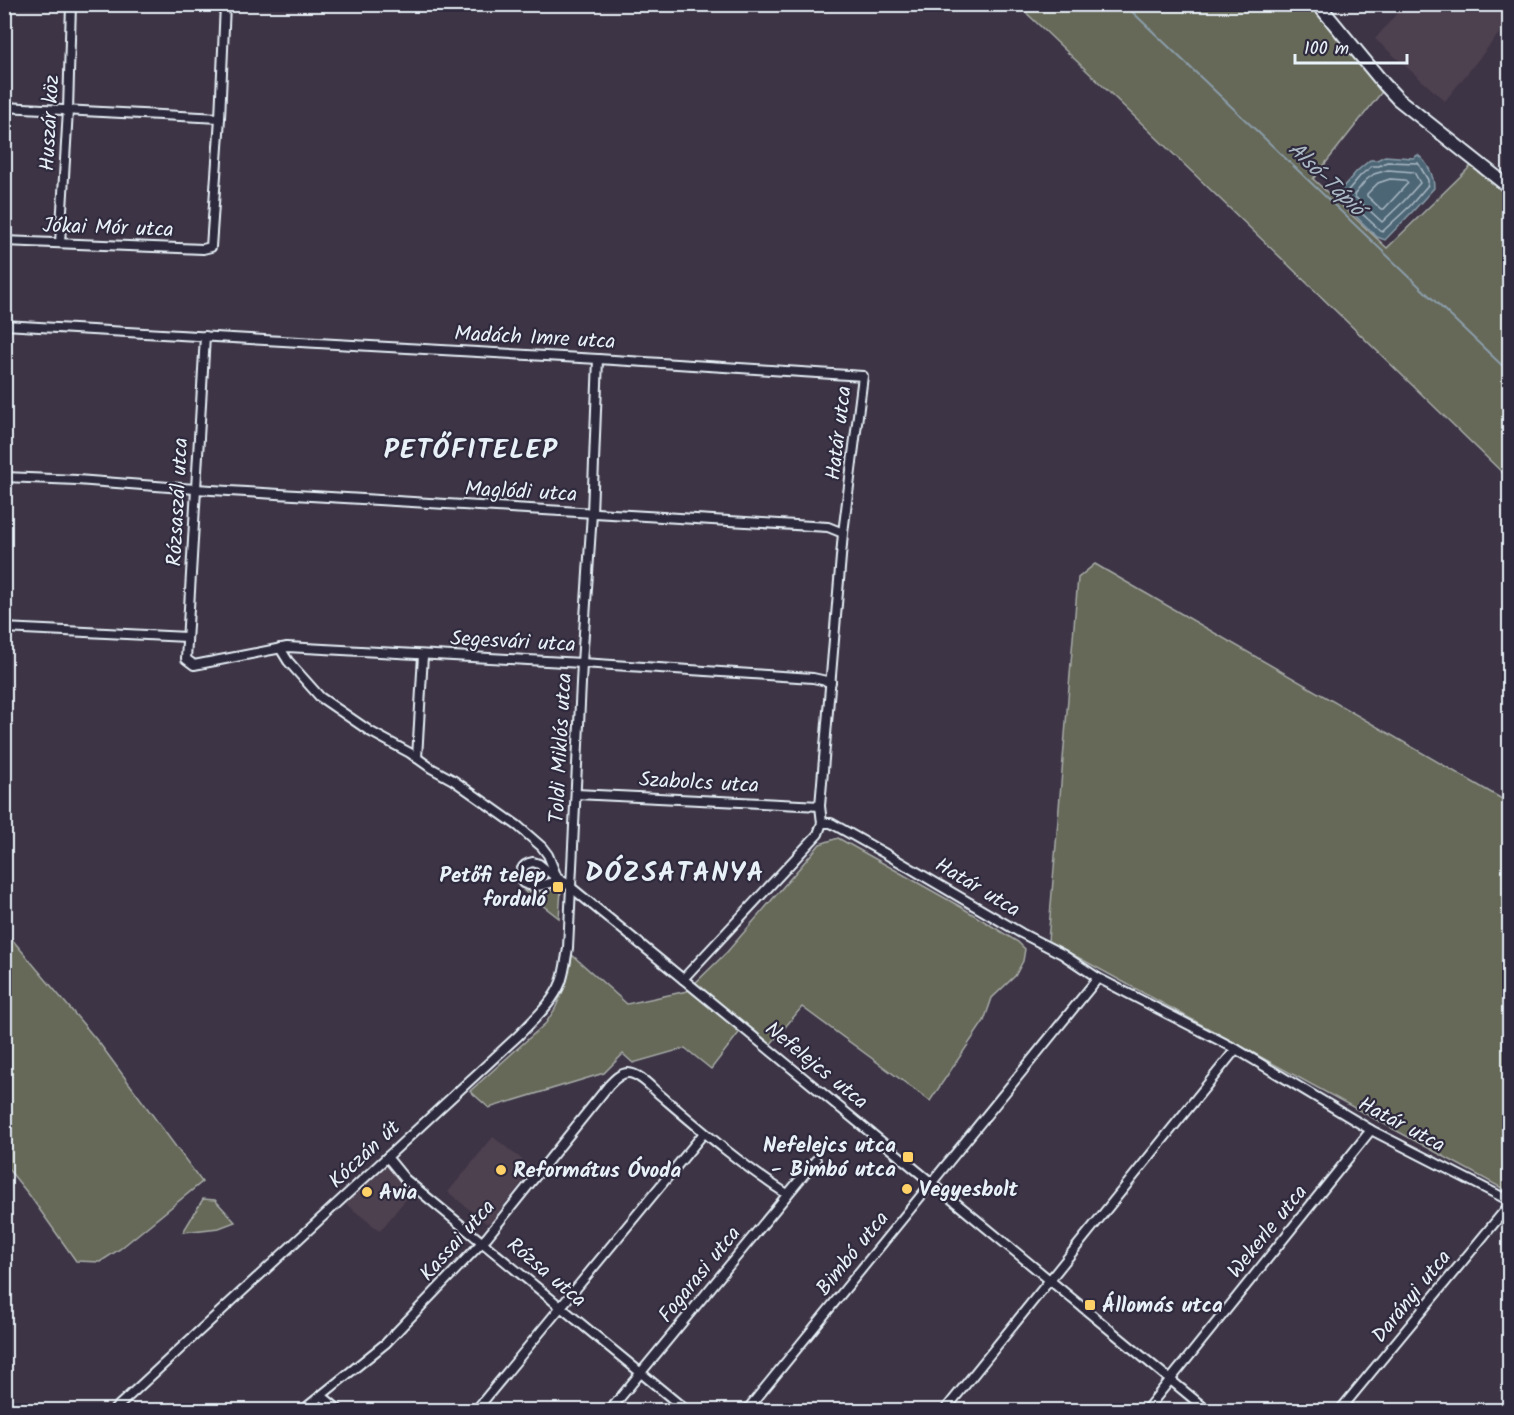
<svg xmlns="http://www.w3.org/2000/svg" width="1514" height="1415" font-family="Kalam,sans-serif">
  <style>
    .built { fill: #4e404f }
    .green { fill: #666859; stroke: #a7aca8; stroke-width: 1.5 }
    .water { fill: #4d6676; stroke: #8b9eaa; stroke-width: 1.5 }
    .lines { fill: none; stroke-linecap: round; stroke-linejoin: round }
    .shore { stroke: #aab9c4; stroke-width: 1.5 }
    .stream { stroke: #8b9eaa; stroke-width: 2 }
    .minor-casing { stroke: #e8f1f8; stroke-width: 12 }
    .primary-casing { stroke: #e8f1f8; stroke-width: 16 }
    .minor { stroke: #2f2a3d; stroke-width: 8 }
    .primary { stroke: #2f2a3d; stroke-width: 12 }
    .poi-dot { fill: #ffd166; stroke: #2f2a3d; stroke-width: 2 }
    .labels { text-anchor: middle; stroke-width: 4.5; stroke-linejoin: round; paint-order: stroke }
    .street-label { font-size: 21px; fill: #e8f1f8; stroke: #2f2a3d }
    .poi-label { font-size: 21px; font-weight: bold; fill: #e8f1f8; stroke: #2f2a3d; text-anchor: start }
    .water-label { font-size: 22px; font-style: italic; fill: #aab9c4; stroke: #2f2a3d }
    .district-label { font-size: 27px; font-weight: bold; letter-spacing: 1.5px; fill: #e8f1f8; stroke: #2f2a3d }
  </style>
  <rect width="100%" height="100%" fill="#3d3445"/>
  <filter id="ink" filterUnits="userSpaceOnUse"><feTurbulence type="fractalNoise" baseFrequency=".0167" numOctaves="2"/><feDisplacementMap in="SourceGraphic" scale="12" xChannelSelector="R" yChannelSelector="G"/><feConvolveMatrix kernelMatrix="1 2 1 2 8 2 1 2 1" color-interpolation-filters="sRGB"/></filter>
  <g filter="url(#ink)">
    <g class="built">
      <polygon points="1404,5 1509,5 1509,21 1445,101 1375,39"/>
      <polygon points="493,1137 533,1168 491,1222 486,1223 448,1192"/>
      <polygon points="387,1165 411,1193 380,1231 346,1204"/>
    </g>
    <g class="green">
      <path d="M1018,5H1313L1385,88L1313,179L1387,248L1474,163L1509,193V479C1346,321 1183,162 1018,5Z"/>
      <polygon points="1095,564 1509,803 1509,1192 1048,941 1078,578"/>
      <polygon points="838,838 961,907 1018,942 1025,949 1023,961 1015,976 992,998 984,1021 930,1101 802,1007 770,1045 745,1025 711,1069 685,1048 633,1063 623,1054 604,1073 489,1108 470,1091 546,1023 555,1009 566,984 572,955 627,1004 687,991 727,952 820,844"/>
      <polygon points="561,890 559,918 524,891"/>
      <polygon points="5,931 100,1044 202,1182 120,1249 100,1262 76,1261 30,1196 5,1165"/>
      <polygon points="203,1199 215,1200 235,1222 219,1228 183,1232"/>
    </g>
    <path class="water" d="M1418,155C1428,163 1434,176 1434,188L1414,210L1385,240L1377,237L1335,196L1357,171L1370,160H1377L1385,156L1413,158Z"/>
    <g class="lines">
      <g class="shore">
        <polygon points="1387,162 1418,163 1428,180 1428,185 1410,206 1382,232 1345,198 1344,195 1361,175 1372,166 1379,166"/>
        <polygon points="1388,170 1414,172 1420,183 1404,201 1382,222 1355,197 1354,195 1366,180 1374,174"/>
        <polygon points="1390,179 1405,180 1408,183 1384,209 1381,209 1367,196 1367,194 1378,183"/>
      </g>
      <polyline class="stream" points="1124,4 1510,373"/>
      <g class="minor-casing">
        <g id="minor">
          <polyline points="4,107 220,118"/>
          <polyline points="4,241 203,249 211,247 220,118 225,4"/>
          <polyline points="60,243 68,110 71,4"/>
          <polyline points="4,325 598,359 863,376 843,533 820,806 822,823 818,834 683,979"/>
          <polyline points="205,336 186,659 194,665 287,647 582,663 813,678 831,682"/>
          <polyline points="4,477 77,480 195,489 828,527 843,533"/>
          <polyline points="4,628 187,637"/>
          <polyline points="280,648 288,661 320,697 371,732 410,753 431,768 453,780 518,826 542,847 548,855 556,875"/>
          <polyline points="417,758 423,655"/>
          <polyline points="576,794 820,806"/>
          <polyline points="822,823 831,823 900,862 1021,933 1062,954 1098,978 1236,1049 1371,1130 1510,1201"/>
          <path d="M567,884C564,883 561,882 557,882C543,883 538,890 523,883C518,873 521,864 533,862L539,864L554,876L567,884L932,1183L1207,1410"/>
          <polyline points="387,1157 405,1179 686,1410"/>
          <polyline points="322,1396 339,1410"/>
          <path d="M114,1410L519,1035C534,1019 553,1003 561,982C565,971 566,959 568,948L582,663L592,513L598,359"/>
          <path d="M303,1410L386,1343L487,1237L609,1085C614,1080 620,1073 628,1073C639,1073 651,1087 659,1094C700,1129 741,1165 787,1194"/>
          <polyline points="476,1410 704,1133"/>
          <polyline points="610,1410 816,1160"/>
          <polyline points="747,1410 1098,978"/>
          <polyline points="945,1410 1236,1049"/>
          <polyline points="1146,1410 1371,1130"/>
          <polyline points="1340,1410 1510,1204"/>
        </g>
      </g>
      <g class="primary-casing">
        <polyline id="primary" points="1318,4 1384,84 1398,99 1510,188"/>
      </g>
      <use href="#minor" class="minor"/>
      <use href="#primary" class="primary"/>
    </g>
  </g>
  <g class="poi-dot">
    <rect x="552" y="881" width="12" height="12" rx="3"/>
    <rect x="902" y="1151" width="12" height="12" rx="3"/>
    <circle cx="501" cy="1170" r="6"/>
    <circle cx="907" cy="1189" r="6"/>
    <circle cx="367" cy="1192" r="6"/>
    <rect x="1084" y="1299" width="12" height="12" rx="3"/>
  </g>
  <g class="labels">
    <g class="street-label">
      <text transform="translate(49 123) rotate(-87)" y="7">Huszár köz</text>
      <text transform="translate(108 227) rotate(2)" y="7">Jókai Mór utca</text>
      <text transform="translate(535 337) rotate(3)" y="7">Madách Imre utca</text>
      <text transform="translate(838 433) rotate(-83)" y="7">Határ utca</text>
      <text transform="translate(521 491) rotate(3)" y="7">Maglódi utca</text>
      <text transform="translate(177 502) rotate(-87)" y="7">Rózsaszál utca</text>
      <text transform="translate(513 641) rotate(3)" y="7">Segesvári utca</text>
      <text transform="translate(560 748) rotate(-87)" y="7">Toldi Miklós utca</text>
      <text transform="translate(699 782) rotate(3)" y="7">Szabolcs utca</text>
      <text transform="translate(978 887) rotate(31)" y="7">Határ utca</text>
      <text transform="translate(817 1065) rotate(39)" y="7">Nefelejcs utca</text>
      <text transform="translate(1402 1124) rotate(28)" y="7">Határ utca</text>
      <text transform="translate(364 1154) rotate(-43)" y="7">Kóczán út</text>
      <text transform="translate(1267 1231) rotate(-51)" y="7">Wekerle utca</text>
      <text transform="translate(457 1240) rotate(-48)" y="7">Kassai utca</text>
      <text transform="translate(852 1253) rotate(-51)" y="7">Bimbó utca</text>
      <text transform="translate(547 1272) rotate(40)" y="7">Rózsa utca</text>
      <text transform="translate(699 1274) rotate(-51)" y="7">Fogarasi utca</text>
      <text transform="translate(1411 1296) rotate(-51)" y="7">Darányi utca</text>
    </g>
    <g class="poi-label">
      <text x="546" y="882" text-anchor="end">Petőfi telep<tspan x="546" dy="24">forduló</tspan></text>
      <text x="896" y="1152" text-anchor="end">Nefelejcs utca<tspan x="896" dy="24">- Bimbó utca</tspan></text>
      <text x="513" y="1177">Református Óvoda</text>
      <text x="919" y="1196">Vegyesbolt</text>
      <text x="379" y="1199">Avia</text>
      <text x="1102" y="1312">Állomás utca</text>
    </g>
    <g class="water-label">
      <text transform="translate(1327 178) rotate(44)" y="8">Alsó-Tápió</text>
    </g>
    <g class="district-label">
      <text x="471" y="458">PETŐFITELEP</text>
      <text x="675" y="881">DÓZSATANYA</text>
    </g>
  </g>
  <rect width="1514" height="1415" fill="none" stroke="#2f2a3d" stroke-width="24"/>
  <rect x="12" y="12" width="1490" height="1391" fill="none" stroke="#e8f1f8" stroke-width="2" filter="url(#ink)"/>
  <path d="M1295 54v9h112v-9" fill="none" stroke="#e8f1f8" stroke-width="3"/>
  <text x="1304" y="54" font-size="18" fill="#e8f1f8" stroke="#2f2a3d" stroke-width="4.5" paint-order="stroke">100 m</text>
</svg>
